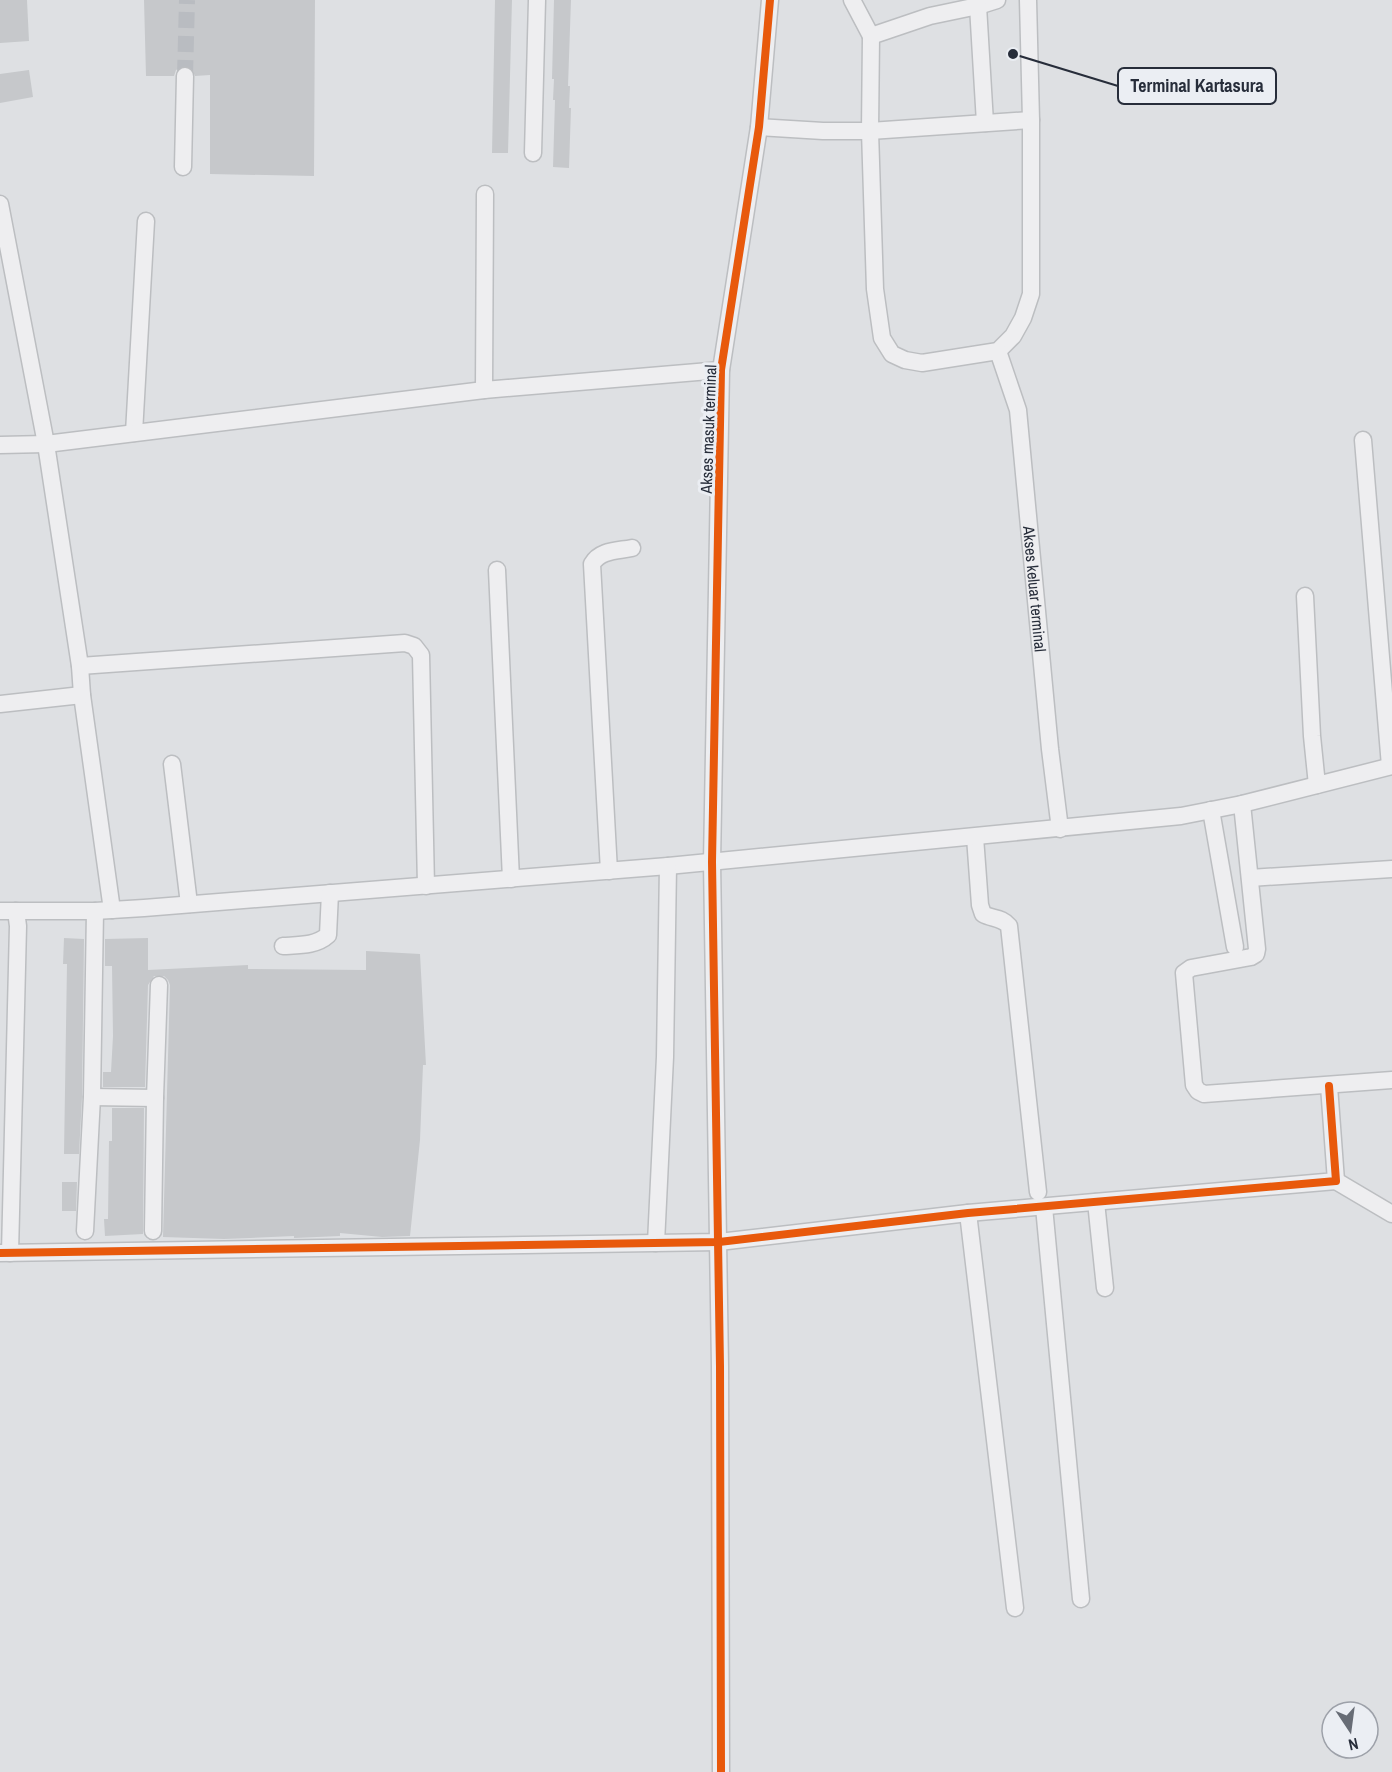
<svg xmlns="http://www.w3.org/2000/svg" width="1392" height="1772" font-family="'Archivo Narrow',sans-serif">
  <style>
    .building { fill: #c6c8cb }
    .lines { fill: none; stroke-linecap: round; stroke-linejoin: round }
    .minor-tunnel { stroke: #b9bcc1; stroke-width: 16; stroke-dasharray: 16 8; stroke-linecap: butt }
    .minor-casing { stroke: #bcbec1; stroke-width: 19 }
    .minor { stroke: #eeeef0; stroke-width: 16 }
    .cycleway-casing { stroke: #ebeef3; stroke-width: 11 }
    .cycleway { stroke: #e8590c; stroke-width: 8 }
    .labels { text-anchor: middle; stroke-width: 6; stroke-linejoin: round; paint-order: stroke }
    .street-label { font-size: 16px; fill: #272d3a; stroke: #ebeef3 }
    .leader { fill: none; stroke: #272d3a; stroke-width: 2 }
    .callout-dot { fill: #272d3a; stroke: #ebeef3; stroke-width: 2 }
    .callout { fill: #ebeef3; stroke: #272d3a; stroke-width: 2 }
    .callout-label { font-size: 18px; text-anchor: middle; font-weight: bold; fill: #272d3a }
  </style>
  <rect width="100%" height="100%" fill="#dee0e3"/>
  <g class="building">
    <polygon points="0,0 27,0 29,41 0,43"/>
    <polygon points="144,0 315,0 314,176 210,174 210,75 195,76 191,67 185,66 176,70 174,76 146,76"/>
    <polygon points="495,0 512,0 508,153 492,153"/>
    <polygon points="554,0 571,0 568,86 570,86 569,108 571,108 569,168 553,167 555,100 553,100 554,79 552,79"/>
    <polygon points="29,70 33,97 0,103 0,74"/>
    <polygon points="64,938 84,939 82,1097 79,1154 64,1154 67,964 63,964"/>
    <polygon points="148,938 148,970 248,965 248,969 366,970 366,951 420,954 426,1065 423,1065 420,1140 410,1236 382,1237 340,1233 340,1236 294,1238 294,1236 224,1239 163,1237 170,985 168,980 164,976 154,976 148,985 145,1087 103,1087 103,1072 111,1072 113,1036 112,966 105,966 105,939"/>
    <polygon points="112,1108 144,1108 143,1234 105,1236 104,1219 108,1219 109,1141 112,1141"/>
    <polygon points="62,1182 77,1182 76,1211 62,1211"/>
  </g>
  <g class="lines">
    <polyline class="minor-tunnel" points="185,76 187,0"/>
    <g class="minor-casing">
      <g id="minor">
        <polyline points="852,0 871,36"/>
        <polyline points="997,0 978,6 930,16 871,36 870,131 875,289 882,338 892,354 905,360 922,363 998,351 1013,336 1023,318 1031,294 1031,120 1028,0"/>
        <polyline points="978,6 985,123"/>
        <polyline points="759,127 823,131 870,131 1031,120"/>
        <polyline points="533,153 537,0"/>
        <polyline points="183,167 185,76"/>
        <polyline points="0,204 46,444 80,666 82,695 112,910"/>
        <path id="s1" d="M998,351L1018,410L1050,749L1060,829"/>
        <polyline points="484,390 485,194"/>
        <polyline points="134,433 146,221"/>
        <polyline points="1363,440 1390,766"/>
        <polyline points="0,445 46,444 484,390 721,370"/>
        <polyline points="497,570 511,879"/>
        <polyline points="1305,596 1312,736 1317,785"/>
        <polyline points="80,666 405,643 414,646 421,655 426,886"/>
        <polyline points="0,704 82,695"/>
        <polyline points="172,764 189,904"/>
        <polyline points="1242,804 1257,949 1256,954 1251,957 1191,968 1184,973 1194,1085 1198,1091 1204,1094 1392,1080"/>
        <polyline points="1211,810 1235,947"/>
        <path d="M975,837L980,905L983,914C992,919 1002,917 1009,926L1038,1192"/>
        <path d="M609,871L592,564C600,550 617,551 632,548"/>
        <polyline points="1250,878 1392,869"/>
        <polyline points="0,911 95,911 144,908 668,866 1181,816 1242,804 1392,766"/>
        <path d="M283,946C299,945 316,946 328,935L330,893"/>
        <polyline points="92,1097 155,1098"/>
        <polyline points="1336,1181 1392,1214"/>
        <polyline points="1096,1202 1105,1288"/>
        <polyline points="1044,1207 1081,1599"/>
        <polyline points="968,1213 1015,1608"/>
        <polyline points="85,1231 92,1097 95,911"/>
        <polyline points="153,1231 155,1098 159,985"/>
        <polyline points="656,1243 665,1057 668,866"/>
        <polyline points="0,1253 719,1242 968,1213 1336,1181 1329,1086"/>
        <polyline points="10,1253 18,926 16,911"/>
        <polyline points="721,1772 720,1366 712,862 721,370 759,127 770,0"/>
      </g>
    </g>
    <use href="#minor" class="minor"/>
    <g class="cycleway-casing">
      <g id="cycleway">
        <polyline points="0,1253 719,1242 968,1213 1336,1181 1329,1086"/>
        <polyline points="721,1772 720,1366 712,862 721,370 759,127 770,0"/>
      </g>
    </g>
    <use href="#cycleway" class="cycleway"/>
  </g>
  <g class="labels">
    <g class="street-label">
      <text transform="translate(708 429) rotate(-88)" y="6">Akses masuk terminal</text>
      <text dy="6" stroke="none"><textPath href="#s1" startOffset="242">Akses keluar terminal</textPath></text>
    </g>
  </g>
  <path class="leader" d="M1013 54L1118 86"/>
  <circle class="callout-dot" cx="1013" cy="54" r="6"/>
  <rect class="callout" x="1118" y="68" width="158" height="36" rx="6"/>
  <g class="callout-label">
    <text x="1197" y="92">Terminal Kartasura</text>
  </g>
  <g transform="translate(1350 1730) rotate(167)"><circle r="28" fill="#ebeef3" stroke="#9da1a9" stroke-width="1.5"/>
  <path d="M0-4.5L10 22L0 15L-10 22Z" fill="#676c75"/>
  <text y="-9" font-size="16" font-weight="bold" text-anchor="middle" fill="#272d3a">N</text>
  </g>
</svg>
